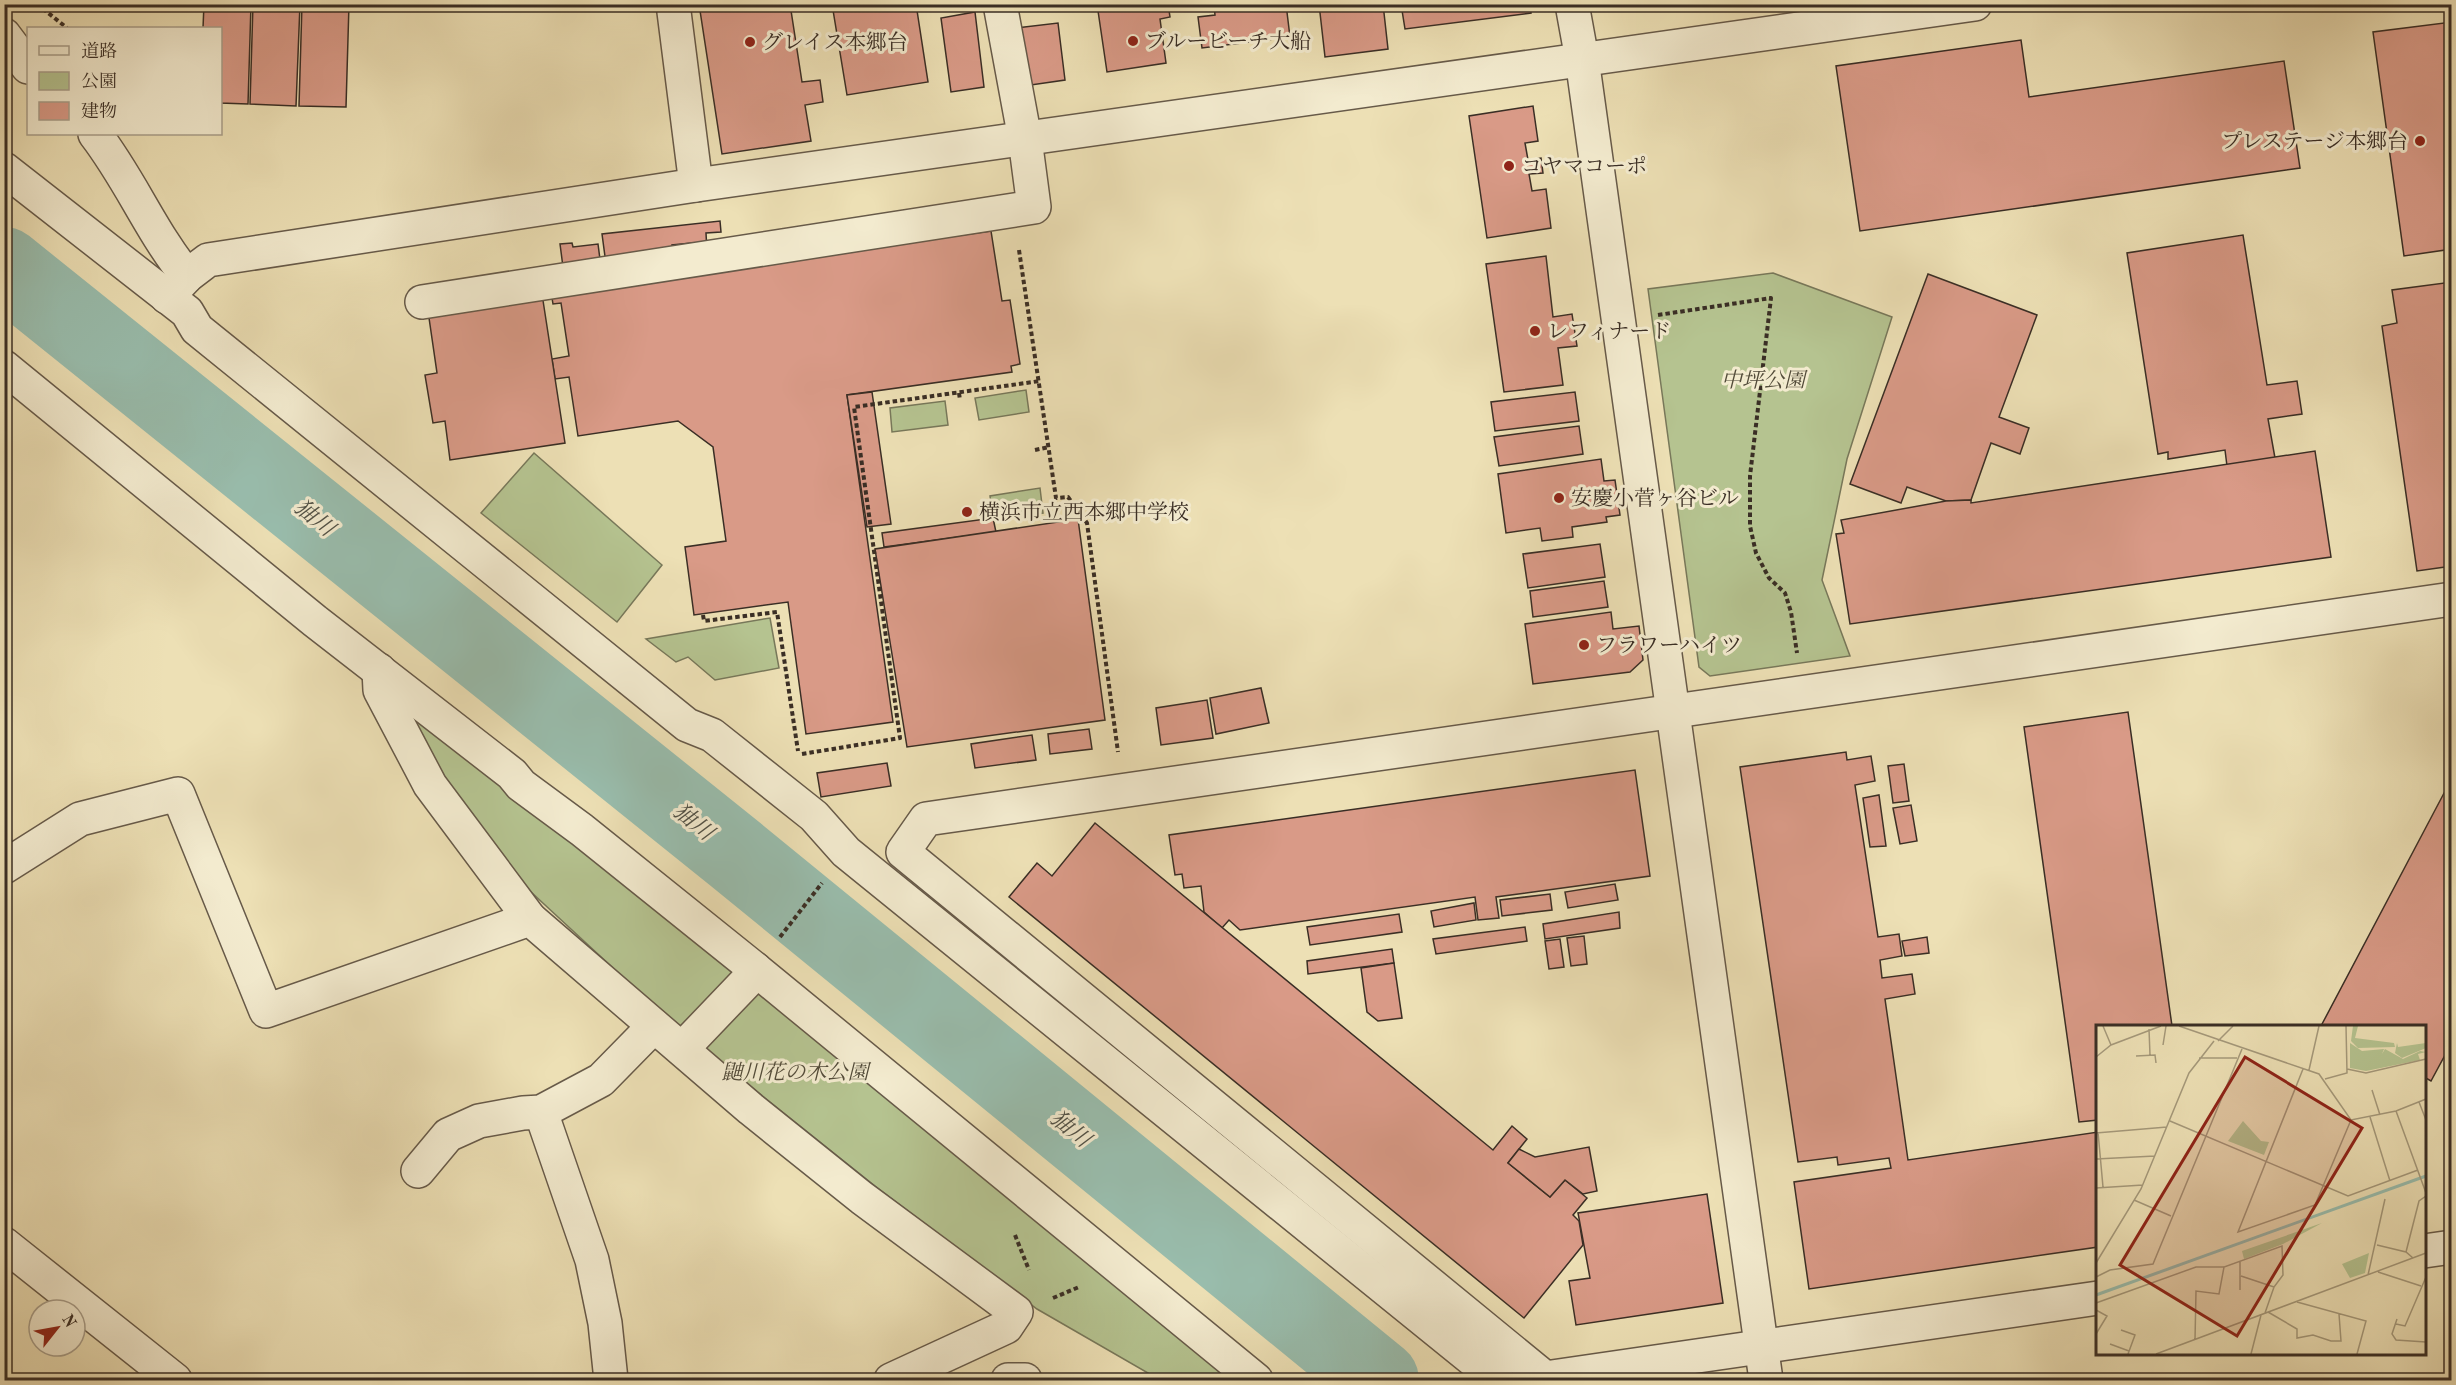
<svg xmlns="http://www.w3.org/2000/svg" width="2456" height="1385" font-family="'Old Standard TT','Noto Serif JP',serif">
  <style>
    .green { fill: #b5c390; stroke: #78785a; stroke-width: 1.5 }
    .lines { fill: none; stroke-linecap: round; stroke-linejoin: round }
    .river { stroke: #99bdad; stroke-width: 80 }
    .building { fill: #d99a87; stroke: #3a2e25; stroke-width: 1.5 }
    .minor-casing { stroke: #675a49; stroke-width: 36 }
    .path { stroke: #3a2e25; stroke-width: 4; stroke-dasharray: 4.5 3; stroke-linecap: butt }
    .minor { stroke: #f3ebcf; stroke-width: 33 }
    .poi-dot { fill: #8f2418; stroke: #f3ebcf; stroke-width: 2 }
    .labels { text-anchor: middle; stroke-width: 6; stroke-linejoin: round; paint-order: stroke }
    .poi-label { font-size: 21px; fill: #3a2e25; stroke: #f3ebcf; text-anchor: start }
    .park-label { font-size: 21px; font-style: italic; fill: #534c3a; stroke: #f3ebcf }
    .water-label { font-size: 22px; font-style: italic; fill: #525247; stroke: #f3ebcf }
    .inset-river { fill: none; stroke: #99bdad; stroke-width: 3 }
    .inset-road { fill: none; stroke: #a5997b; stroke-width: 1.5 }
    .view { fill: #8f2418; fill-opacity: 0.15; stroke: #8f2418; stroke-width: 3 }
    .inset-edge { fill: none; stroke: #3a2e25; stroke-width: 3 }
  </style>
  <rect width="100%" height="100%" fill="#ede0b5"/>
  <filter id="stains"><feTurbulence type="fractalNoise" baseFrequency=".00333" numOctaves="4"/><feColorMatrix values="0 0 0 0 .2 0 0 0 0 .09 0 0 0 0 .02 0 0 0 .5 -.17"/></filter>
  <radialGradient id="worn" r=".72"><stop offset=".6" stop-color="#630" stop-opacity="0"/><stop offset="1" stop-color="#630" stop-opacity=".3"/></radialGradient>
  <g class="green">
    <polygon points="1773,273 1892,317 1847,459 1822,580 1850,656 1710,676 1699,667 1648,289"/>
    <polygon points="1026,390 1029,412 979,420 975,398"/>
    <polygon points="945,401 948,425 892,432 890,408"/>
    <polygon points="534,453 662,565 617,622 481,513"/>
    <polygon points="1040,488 1043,513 1001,519 1000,512 992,512 990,496"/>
    <polygon points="770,618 779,668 715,680 688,657 676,662 646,639"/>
    <polygon points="403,703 741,973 682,1032 517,879 442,778"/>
    <polygon points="757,987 1236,1380 1160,1380 1037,1309 875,1186 700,1046"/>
  </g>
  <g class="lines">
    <polyline class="river" points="4,267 735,854 1379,1380"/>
  </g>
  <g class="building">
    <polygon points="204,4 251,4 248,104 220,103 220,28 203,28"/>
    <polygon points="253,4 300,4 296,106 250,104"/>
    <polygon points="302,4 349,4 346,107 299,106"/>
    <polygon points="699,4 790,4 802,82 820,80 823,102 805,105 811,141 722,154"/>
    <polygon points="832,4 916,4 928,82 847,95"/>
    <polygon points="1097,4 1168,4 1170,17 1160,19 1166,63 1107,72"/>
    <polygon points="1214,4 1286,4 1290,37 1202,48 1198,17 1215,15"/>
    <polygon points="1319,4 1383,4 1388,49 1325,57"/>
    <polygon points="1401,4 1530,4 1531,13 1405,29"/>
    <polygon points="975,12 984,87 951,92 941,18"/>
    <polygon points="2452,22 2452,249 2404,256 2373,32"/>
    <polygon points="1058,23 1065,80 1024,86 1015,28"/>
    <polygon points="2021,40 2029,97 2284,61 2300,168 1860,231 1836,66"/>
    <polygon points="1533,106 1538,141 1525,143 1528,160 1541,158 1543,173 1529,174 1532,191 1546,189 1551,228 1487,238 1469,116"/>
    <polygon points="720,221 721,232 706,233 707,252 691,253 691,243 672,245 673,252 606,264 602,234"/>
    <polygon points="991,231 1002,301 1010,300 1020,364 1011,366 1012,372 847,395 893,722 806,734 788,602 694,615 685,547 726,541 713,447 678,421 578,436 569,377 555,379 552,359 569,356 561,303 553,304 551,292"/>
    <polygon points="2243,235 2267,385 2297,381 2302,414 2268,419 2275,458 2227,466 2225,450 2168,459 2168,452 2158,454 2127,253"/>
    <polygon points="572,243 573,247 598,244 601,267 563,267 560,244"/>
    <polygon points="1546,256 1553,317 1572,314 1577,346 1558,348 1563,385 1504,392 1486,264"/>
    <polygon points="1928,274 2037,315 1999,417 2029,428 2020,454 1991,443 1971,500 1946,501 1907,487 1901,503 1850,484"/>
    <polygon points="2452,282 2452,566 2417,571 2382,326 2397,323 2392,290"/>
    <polygon points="542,294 565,443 450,460 445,421 433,423 425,375 437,373 428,311"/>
    <polygon points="872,392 891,524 867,527 847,395"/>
    <polygon points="1575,392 1579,421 1495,431 1491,402"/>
    <polygon points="1579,426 1583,454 1499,466 1494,437"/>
    <polygon points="2315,451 2331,557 1850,624 1836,534 1844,533 1841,520 1946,501 1971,500 1971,503"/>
    <polygon points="1601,459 1604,481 1615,480 1620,515 1606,517 1607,522 1572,527 1573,537 1542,541 1540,528 1506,533 1498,474"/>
    <polygon points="993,518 996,532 884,547 882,533"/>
    <polygon points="1078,519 1105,720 907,747 875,549"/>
    <polygon points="1600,544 1605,577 1528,588 1523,554"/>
    <polygon points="1604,581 1608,607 1533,617 1530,591"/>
    <polygon points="1611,612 1613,629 1639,626 1643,660 1630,672 1533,684 1525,624"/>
    <polygon points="1261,688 1269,723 1216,734 1210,698"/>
    <polygon points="1207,700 1213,738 1161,745 1156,708"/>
    <polygon points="2128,712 2172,1026 2098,1026 2098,1120 2079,1122 2024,727"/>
    <polygon points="1089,729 1092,749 1050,754 1048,734"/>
    <polygon points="1032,735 1036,760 975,768 971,744"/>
    <polygon points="1846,752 1847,760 1871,756 1875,781 1855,785 1878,937 1899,934 1902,956 1880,960 1882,978 1912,974 1915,994 1885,999 1908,1160 2098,1132 2098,1247 1809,1289 1794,1182 1891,1168 1889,1158 1838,1165 1837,1157 1798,1162 1740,767"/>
    <polygon points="887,763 891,786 821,797 817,773"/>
    <polygon points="1904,764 1909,801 1893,803 1888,766"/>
    <polygon points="1635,770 1650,876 1496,897 1499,918 1478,920 1475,897 1240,930 1229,920 1222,928 1204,912 1201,886 1184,888 1182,874 1175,875 1169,835"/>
    <polygon points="2452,778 2452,1011 2449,1016 2452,1018 2452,1042 2431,1081 2424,1077 2424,1026 2321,1026"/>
    <polygon points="1879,795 1886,846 1870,847 1863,798"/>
    <polygon points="1911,805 1917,841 1900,844 1893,808"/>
    <polygon points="1095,823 1493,1150 1512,1126 1527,1139 1508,1163 1550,1197 1565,1180 1587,1198 1573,1215 1579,1221 1583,1245 1524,1318 1009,897 1037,863 1052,876"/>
    <polygon points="1615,884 1618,900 1568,908 1565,892"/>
    <polygon points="1550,894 1552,910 1502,916 1500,900"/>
    <polygon points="1474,903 1476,920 1434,927 1431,911"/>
    <polygon points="1619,912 1620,928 1545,939 1543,924"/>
    <polygon points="1399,914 1402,932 1310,945 1307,927"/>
    <polygon points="1525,927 1527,941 1436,954 1433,939"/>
    <polygon points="1584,936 1587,964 1571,966 1567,938"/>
    <polygon points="1927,937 1929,953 1905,956 1902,941"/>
    <polygon points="1560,939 1564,967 1549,969 1545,941"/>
    <polygon points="1392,949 1394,963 1308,974 1307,961"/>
    <polygon points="1394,963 1402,1018 1378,1021 1367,1012 1361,968"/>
    <polygon points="1589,1147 1597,1191 1583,1194 1565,1180 1550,1197 1508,1163 1519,1149 1535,1157"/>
    <polygon points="1707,1194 1723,1303 1576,1325 1569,1281 1590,1278 1578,1213"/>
  </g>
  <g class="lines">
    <g class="minor-casing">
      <g id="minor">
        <polyline points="673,4 696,185"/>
        <polyline points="1572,4 1582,59 1766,1380"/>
        <polyline points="4,35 28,67"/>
        <path d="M95,134C130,179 151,232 187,276"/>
        <polyline points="4,169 187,312 197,329 687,725 712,735 814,816 846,852 1498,1380"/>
        <polyline points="167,297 187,276 208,260 696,185 1975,4"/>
        <polyline points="422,302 1034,207 1025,139 1000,4"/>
        <polyline points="4,367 315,621 512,774 521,785 582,830 755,969 1256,1380"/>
        <polyline points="379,670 380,690 430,785 530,919"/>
        <polyline points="4,867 80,819 178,794 266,1011 530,919 751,1109 862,1198 1016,1312 1006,1327 891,1380"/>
        <polyline points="682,1049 749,979 755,969"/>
        <polyline points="541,1112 592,1260 605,1323 611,1380"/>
        <polyline points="418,1171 448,1135 479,1121 523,1113 541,1112 601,1080 654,1026"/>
        <polyline points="4,1244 175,1380"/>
        <polyline points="2424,1251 2452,1247"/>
        <polyline points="2098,1298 1545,1378 903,852 926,819 2452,599"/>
        <polyline points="1008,1380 1025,1380"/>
      </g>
    </g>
    <g class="path">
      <polyline points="37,4 67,28"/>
      <polyline points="1019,250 1056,498 1068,497 1087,523 1118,752"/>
      <polyline points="1658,315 1771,298 1750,476 1750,526 1756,553 1769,578 1785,593 1791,612 1797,653"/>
      <polyline points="959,393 960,400"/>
      <polyline points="1035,450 1049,447"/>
      <polyline points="703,615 704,621 777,612 798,751"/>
      <polyline points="802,754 900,738 854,407 1040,381"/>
      <polyline points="780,937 822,883"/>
      <polyline points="1015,1235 1029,1270"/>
      <polyline points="1053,1298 1079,1287"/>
    </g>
    <use href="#minor" class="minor"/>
  </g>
  <g class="poi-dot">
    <circle cx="1133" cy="41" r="6"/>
    <circle cx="750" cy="42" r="6"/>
    <circle cx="2420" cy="141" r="6"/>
    <circle cx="1509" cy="166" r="6"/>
    <circle cx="1535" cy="331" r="6"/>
    <circle cx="1559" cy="498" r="6"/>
    <circle cx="967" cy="512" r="6"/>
    <circle cx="1584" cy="645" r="6"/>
  </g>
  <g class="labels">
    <g class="poi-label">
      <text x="1145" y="48">ブルービーチ大船</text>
      <text x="762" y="49">グレイス本郷台</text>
      <text x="2408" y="148" text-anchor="end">プレステージ本郷台</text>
      <text x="1521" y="173">コヤマコーポ</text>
      <text x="1547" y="338">レフィナード</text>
      <text x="1571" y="505">安慶小菅ヶ谷ビル</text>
      <text x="979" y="519">横浜市立西本郷中学校</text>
      <text x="1596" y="652">フラワーハイツ</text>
    </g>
    <g class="park-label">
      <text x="1763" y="387">中坪公園</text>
      <text x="795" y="1079">鼬川花の木公園</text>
    </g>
    <g class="water-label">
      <text transform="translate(315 517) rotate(39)" y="8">㹨川</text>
      <text transform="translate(694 821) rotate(39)" y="8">㹨川</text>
      <text transform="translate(1071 1128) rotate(39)" y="8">㹨川</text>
    </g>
  </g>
  <g transform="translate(2096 1025)">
    <rect width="330" height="330" fill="#ede0b5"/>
    <path d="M257,1H262L259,13L298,18L299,22L262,23L255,16ZM254,18L266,26L288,24L286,29L289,24L307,34L324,26L330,27L322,29L324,35L270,46L254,43ZM301,18L302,22L330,18V23L306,33L299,28ZM147,96L165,116L173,117L168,130L132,116ZM226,198L187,219L148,234L146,226ZM273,228L269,248L254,253L246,239Z" fill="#b5c390"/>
    <path class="inset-river" d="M0,270L330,151"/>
    <path class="inset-road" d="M7,1L15,20M83,1L223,49L255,95L300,86L330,74M53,4L54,30M122,16L137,1M67,20L70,1M40,31L59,30L60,38M0,32L15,20L65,1M103,33H141M207,44L142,207L219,180L255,95M251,44L270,48L330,34M213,45L223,1M229,54L251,48L250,1M276,65L284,90M323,77L330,95M300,86L330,168M274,92L294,156M74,96L252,171L322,145M2,107L7,162M0,108L71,102M0,134L59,131M0,163L47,160M38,175L75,191M281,220L310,227L317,233M310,227L323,176L330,171M144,237V265M0,238L45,164L93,48L118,16M282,247L325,261M272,250L289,174M145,251L178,262M0,252L14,245L57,239L146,24M201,277L270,296L261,329M0,278L100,242H128M0,285L11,291L0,309M172,287L201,304V313L217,310L235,316H245L243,289M301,294L296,309L300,315L330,317M300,299L309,301L330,252M25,305L39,310L32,329M99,315L100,266L123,269L128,242L186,221L187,250L178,262L169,288M14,319L33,326M60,329L330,228M155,329L165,290"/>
    <path class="view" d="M149,32L266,103L141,311L24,240Z"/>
    <rect width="330" height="330" class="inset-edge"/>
  </g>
  <rect width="2456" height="1385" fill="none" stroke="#ede0b5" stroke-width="24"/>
  <rect x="6" y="6" width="2444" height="1373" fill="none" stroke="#3a2e25" stroke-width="3"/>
  <rect x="12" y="12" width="2432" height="1361" fill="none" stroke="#3a2e25" stroke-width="1.5"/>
  <rect x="27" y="27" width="195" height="108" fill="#f3ebcf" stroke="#a99f8b" stroke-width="1.5"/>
  <rect x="39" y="46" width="30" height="9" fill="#f3ebcf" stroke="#a99f8b" stroke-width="1.5"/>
  <text x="81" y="57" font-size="18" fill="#3a2e25">道路</text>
  <rect x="39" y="72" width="30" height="18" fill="#b5c390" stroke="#a99f8b" stroke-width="1.5"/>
  <text x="81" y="87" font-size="18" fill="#3a2e25">公園</text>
  <rect x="39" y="102" width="30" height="18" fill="#d99a87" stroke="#a99f8b" stroke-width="1.5"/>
  <text x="81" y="117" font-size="18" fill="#3a2e25">建物</text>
  <g transform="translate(57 1328) rotate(59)"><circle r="28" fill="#f3ebcf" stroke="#a99f8b" stroke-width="1.5"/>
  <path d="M0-4.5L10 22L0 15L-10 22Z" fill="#8f2418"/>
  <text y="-9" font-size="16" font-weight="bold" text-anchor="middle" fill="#3a2e25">N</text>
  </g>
  <rect width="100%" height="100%" filter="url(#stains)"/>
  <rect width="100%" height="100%" fill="url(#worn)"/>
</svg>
